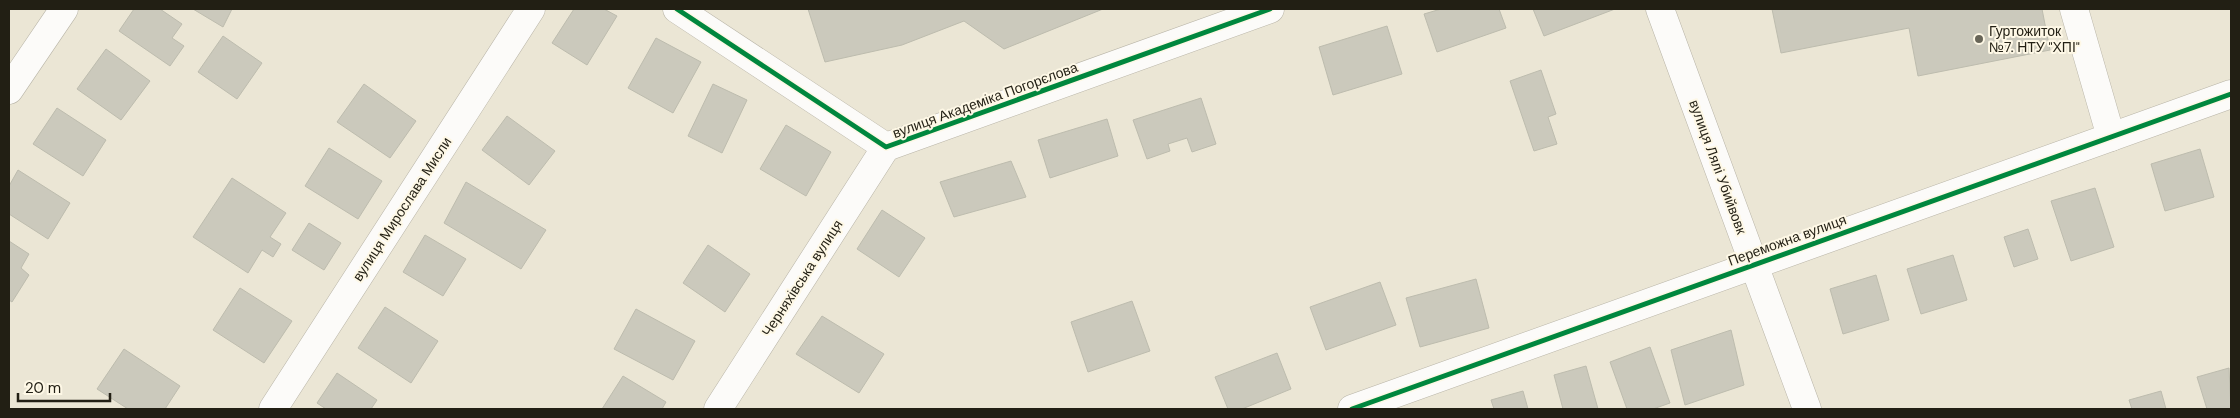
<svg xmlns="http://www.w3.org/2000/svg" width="2240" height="418" font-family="'DM Sans',sans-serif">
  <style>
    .building { fill: #cbc9bc; stroke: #bdbcae }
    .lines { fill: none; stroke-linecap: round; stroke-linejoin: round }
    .minor-casing { stroke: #b8b4a7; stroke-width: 29 }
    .minor { stroke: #fcfbf9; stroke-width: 28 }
    .cycleway-casing { stroke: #fef8e6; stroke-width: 8 }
    .cycleway { stroke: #00873e; stroke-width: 5 }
    .poi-dot { fill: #686558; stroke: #fef8e6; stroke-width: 2 }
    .labels { text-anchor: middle; stroke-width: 4; stroke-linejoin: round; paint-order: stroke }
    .poi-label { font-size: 14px; fill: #221f14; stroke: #fef8e6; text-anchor: start }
    .street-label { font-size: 14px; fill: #221f14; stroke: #fef8e6 }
  </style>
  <rect width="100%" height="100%" fill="#ebe6d5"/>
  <g class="building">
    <polygon points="134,9 160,9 182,24 172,38 184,46 170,66 119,31"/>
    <polygon points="193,9 232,9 223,27"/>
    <polygon points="574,9 604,9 617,16 587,65 552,43"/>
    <polygon points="808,9 1103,9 1004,49 964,21 902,45 825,62"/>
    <polygon points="1441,9 1499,9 1506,28 1437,52 1424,14"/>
    <polygon points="1533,9 1615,9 1544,36"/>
    <polygon points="1772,9 2042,9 2050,50 1918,76 1909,28 1781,53"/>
    <polygon points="1387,26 1402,74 1333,95 1319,47"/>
    <polygon points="223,36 262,63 237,99 198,72"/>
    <polygon points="656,38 701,62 673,113 628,88"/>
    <polygon points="106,49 150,81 121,120 77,89"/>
    <polygon points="1541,70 1556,114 1548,117 1557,144 1534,151 1510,81"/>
    <polygon points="364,84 416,121 390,158 337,122"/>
    <polygon points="713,84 747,100 722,153 688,136"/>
    <polygon points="1201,98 1216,144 1192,152 1187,138 1168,144 1170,151 1147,159 1133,120"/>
    <polygon points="57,108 106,140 83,176 33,144"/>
    <polygon points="507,116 555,151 529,185 482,150"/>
    <polygon points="1107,119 1118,156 1050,178 1038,140"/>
    <polygon points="786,125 831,152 806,196 760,169"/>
    <polygon points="329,148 382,181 358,219 305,186"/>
    <polygon points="2200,149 2214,197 2165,211 2151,164"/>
    <polygon points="1011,161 1026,197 954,217 940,182"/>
    <polygon points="18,170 70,203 48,239 9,214 9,186"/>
    <polygon points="232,178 286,213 270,237 281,244 273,257 262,250 248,273 193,237"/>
    <polygon points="466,182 546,230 521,269 444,223"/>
    <polygon points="2095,188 2114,247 2071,261 2051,201"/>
    <polygon points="882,210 925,238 899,277 857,249"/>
    <polygon points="309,223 341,243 324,270 292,250"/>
    <polygon points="2028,229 2038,259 2014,267 2004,237"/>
    <polygon points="425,235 466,259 443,296 403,272"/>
    <polygon points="9,241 29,254 21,268 29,275 12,302 9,300"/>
    <polygon points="708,245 750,274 725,312 683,283"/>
    <polygon points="1953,255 1967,300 1921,314 1907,269"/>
    <polygon points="1876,275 1889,320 1843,334 1830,289"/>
    <polygon points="1476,279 1489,328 1420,347 1406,298"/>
    <polygon points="1380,282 1396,325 1326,350 1310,307"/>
    <polygon points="240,288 292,321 264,363 213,330"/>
    <polygon points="1132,301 1150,351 1088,372 1071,322"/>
    <polygon points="385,307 438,341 411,383 358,348"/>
    <polygon points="636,309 695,341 673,380 614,349"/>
    <polygon points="822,316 884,354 859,393 796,354"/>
    <polygon points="1731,330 1744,385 1685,405 1671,350"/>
    <polygon points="1650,347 1670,403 1653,409 1627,409 1610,362"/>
    <polygon points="124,349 180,386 165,409 128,409 97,389"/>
    <polygon points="1277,353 1291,389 1242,409 1228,409 1215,377"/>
    <polygon points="1586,366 1598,409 1563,409 1554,375"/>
    <polygon points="2229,368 2231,409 2207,409 2197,377"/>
    <polygon points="337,373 377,400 371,409 326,409 317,403"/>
    <polygon points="623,376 666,402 662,409 602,409"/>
    <polygon points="1523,391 1528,409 1494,409 1491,400"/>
    <polygon points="2161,391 2166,409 2132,409 2129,400"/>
  </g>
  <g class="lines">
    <g class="minor-casing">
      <g id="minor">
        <polyline points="677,9 886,147 1270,9"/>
        <polyline points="1660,9 1807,409"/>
        <polyline points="2074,9 2111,137"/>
        <polyline points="9,90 64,9"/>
        <polyline points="273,409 531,9"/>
        <polyline points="718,409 886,147"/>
        <polyline points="1352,409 2231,94"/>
      </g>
    </g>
    <use href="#minor" class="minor"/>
    <g class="cycleway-casing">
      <g id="cycleway">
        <polyline points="677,9 886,147 1270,9"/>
        <polyline points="1352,409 2231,94"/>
      </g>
    </g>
    <use href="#cycleway" class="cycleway"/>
  </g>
  <circle class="poi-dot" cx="1979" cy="39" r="5"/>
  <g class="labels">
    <g class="poi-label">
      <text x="1989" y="36">Гуртожиток<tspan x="1989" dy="16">№7. НТУ "ХПІ"</tspan></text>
    </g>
    <g class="street-label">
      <text transform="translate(985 100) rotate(-20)" y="5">вулиця Академіка Погорєлова</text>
      <text transform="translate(1718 167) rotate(70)" y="5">вулиця Лялі Убийвовк</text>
      <text transform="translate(402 209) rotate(-57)" y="5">вулиця Мирослава Мисли</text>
      <text transform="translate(1787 240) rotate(-20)" y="5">Переможна вулиця</text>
      <text transform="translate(802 278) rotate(-57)" y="5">Черняхівська вулиця</text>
    </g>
  </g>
  <rect width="2240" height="418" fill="none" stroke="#221f14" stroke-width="20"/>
  <path d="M18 393v8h92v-8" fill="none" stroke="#221f14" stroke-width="2.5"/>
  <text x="25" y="393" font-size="15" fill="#221f14" stroke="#fef8e6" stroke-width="4" paint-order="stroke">20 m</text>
</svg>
